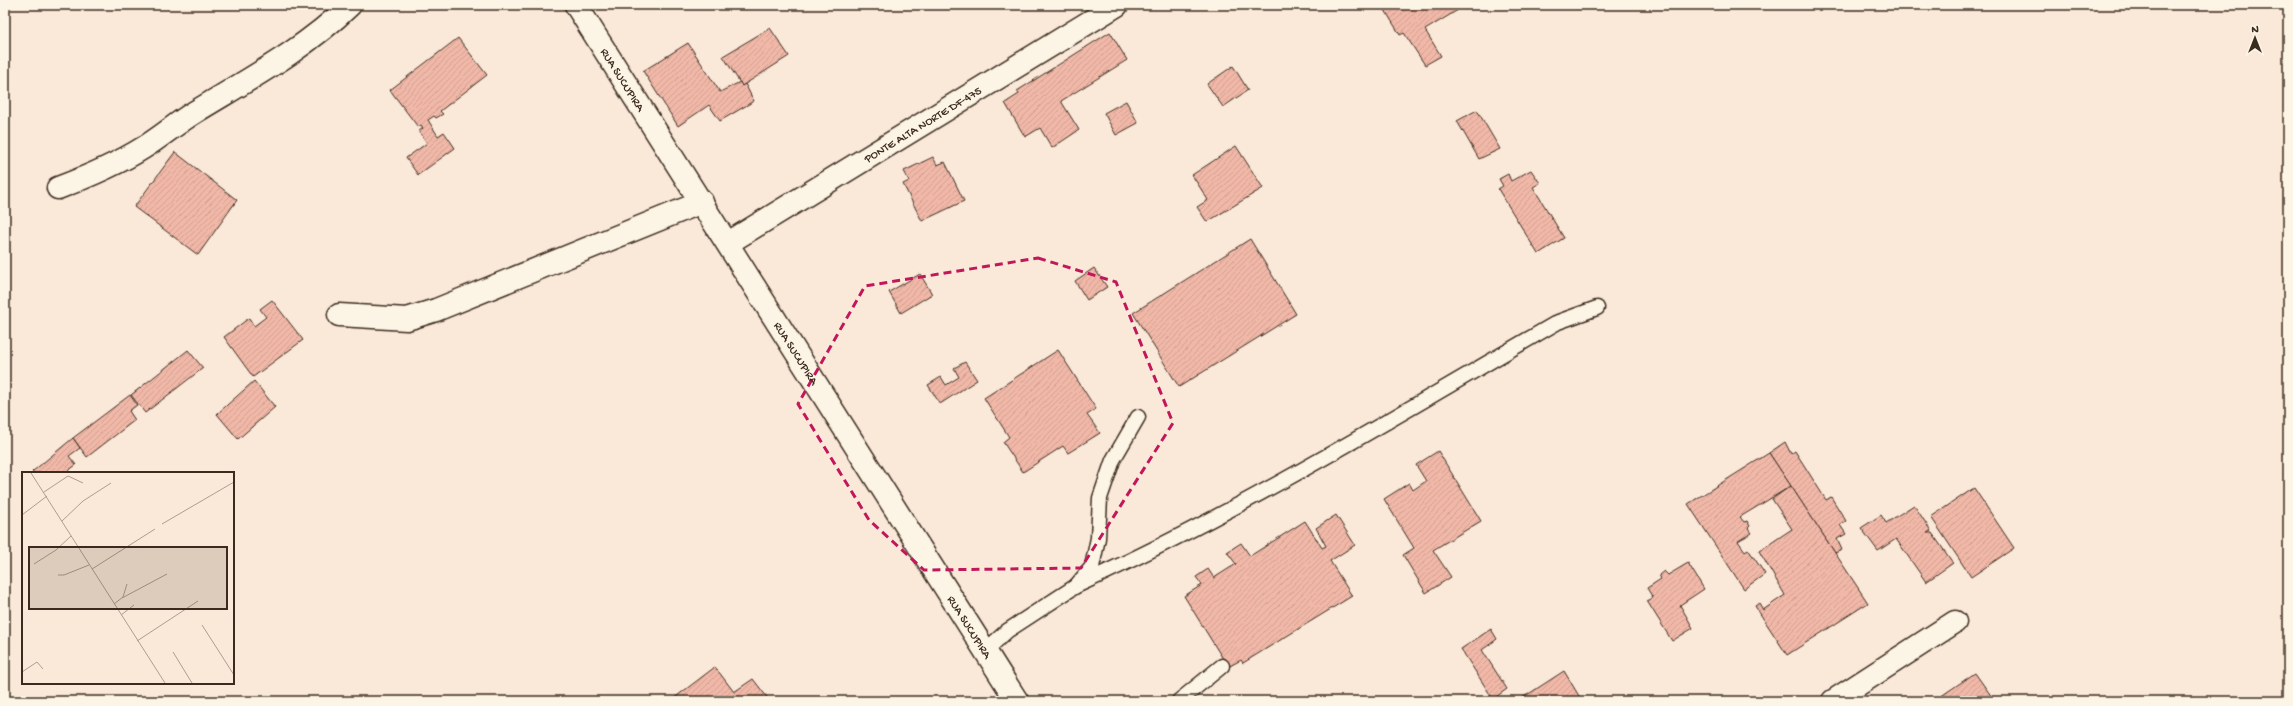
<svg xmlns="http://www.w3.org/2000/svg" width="2293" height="706" font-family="'Gochi Hand',sans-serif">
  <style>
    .building { fill: url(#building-hatch); stroke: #3b2a1e }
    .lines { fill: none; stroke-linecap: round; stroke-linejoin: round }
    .service-casing { stroke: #3b2a1e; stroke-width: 17 }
    .minor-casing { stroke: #3b2a1e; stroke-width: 25 }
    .service { stroke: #fcf5e5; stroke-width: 14 }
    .minor { stroke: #fcf5e5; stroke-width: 22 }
    .marked { fill: none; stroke: #c2185b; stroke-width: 3; stroke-dasharray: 8 5; stroke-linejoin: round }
    .labels { text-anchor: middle; stroke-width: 3; stroke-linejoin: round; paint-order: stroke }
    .street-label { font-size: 12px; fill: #3b2a1e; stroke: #fcf5e5 }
    .inset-road { fill: none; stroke: #ae9d8e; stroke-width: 1 }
    .view { fill: #3b2a1e; fill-opacity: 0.15; stroke: #3b2a1e; stroke-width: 2 }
    .inset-edge { fill: none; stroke: #3b2a1e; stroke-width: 2 }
  </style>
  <defs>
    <pattern id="building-hatch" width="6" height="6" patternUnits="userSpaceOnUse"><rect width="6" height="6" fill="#f1b8a8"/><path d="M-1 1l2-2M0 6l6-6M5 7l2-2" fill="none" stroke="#d09e90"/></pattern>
  </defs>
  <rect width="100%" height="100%" fill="#fae9d9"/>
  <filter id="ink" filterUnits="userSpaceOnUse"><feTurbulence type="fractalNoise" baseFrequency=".025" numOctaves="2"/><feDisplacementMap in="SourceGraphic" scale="8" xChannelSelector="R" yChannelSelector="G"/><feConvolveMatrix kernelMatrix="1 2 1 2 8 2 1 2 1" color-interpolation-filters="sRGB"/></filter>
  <g filter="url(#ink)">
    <g class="building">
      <polygon points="1382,5 1466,5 1425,30 1441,56 1425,65 1404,33 1400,35"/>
      <polygon points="770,28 789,56 742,86 723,56"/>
      <polygon points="1110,32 1127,60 1061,101 1079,130 1052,148 1040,128 1025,137 1005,103 1019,94 1017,91"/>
      <polygon points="458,38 487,75 440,111 443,114 436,118 434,116 428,120 438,136 444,132 455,148 418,175 406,158 427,143 419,131 423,128 421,125 418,127 390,90"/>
      <polygon points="688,43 720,92 740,82 742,86 745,84 754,101 720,121 709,105 678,126 643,71"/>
      <polygon points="1233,66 1248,90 1223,107 1207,84"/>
      <polygon points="1126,101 1138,123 1116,135 1104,113"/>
      <polygon points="1477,110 1500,149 1479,159 1457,121"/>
      <polygon points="1236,146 1263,188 1207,222 1197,207 1208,200 1192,175"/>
      <polygon points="175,152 237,200 198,255 134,207"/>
      <polygon points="933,157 937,165 945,162 964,201 922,221 903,184 909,181 904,171"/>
      <polygon points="1531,170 1540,183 1533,187 1564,238 1538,254 1498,189 1503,186 1499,179 1508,174 1511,181"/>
      <polygon points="1250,239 1296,314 1179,387 1133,313"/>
      <polygon points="1094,268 1107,287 1087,300 1075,281"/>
      <polygon points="920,274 932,294 901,313 889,292"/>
      <polygon points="272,300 303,340 253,377 224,337 249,318 254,326 266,317 260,309"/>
      <polygon points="188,350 203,368 145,413 131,395"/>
      <polygon points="1058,350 1096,409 1087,415 1100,433 1068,453 1063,446 1023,472 1003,442 1009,437 984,398"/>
      <polygon points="965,362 977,380 940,404 928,385 941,377 946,385 959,377 954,368"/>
      <polygon points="254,381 275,407 238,439 217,414"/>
      <polygon points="130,395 137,405 129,411 135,420 87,457 73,438"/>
      <polygon points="73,438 80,448 69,456 76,465 65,473 33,473 32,472"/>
      <polygon points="1785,442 1791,454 1795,451 1826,500 1831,497 1846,521 1840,525 1846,534 1837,539 1842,550 1835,553 1769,453"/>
      <polygon points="1438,451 1481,521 1433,550 1451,577 1426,593 1403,555 1414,548 1384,499 1409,483 1413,490 1426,481 1416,465"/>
      <polygon points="1769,453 1791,486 1740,517 1744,522 1747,521 1750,526 1748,528 1752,533 1738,541 1745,551 1748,549 1765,574 1744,589 1688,504"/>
      <polygon points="1791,486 1868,603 1787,655 1755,606 1759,603 1763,610 1785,595 1759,551 1792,529 1772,499"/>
      <polygon points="1974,488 2014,548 1971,577 1931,517"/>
      <polygon points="1914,505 1931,531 1927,533 1932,533 1953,563 1926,582 1896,539 1878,551 1861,528 1881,515 1886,523"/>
      <polygon points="1336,515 1355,545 1330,561 1352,596 1243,663 1241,660 1228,667 1184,596 1202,585 1196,577 1208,569 1214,578 1236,564 1227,552 1241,543 1250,556 1305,521 1322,548 1326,546 1316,528"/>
      <polygon points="1688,563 1704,589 1680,605 1693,628 1672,641 1647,601 1653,598 1647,588 1661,579 1659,575 1664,571 1668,575"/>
      <polygon points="1491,629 1497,639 1482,650 1507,689 1493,699 1461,649"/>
      <polygon points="715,667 734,692 753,679 770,701 675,701 673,699"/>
      <polygon points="1564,671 1582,701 1516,701 1527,695"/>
      <polygon points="1975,673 1992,697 1986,701 1934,701"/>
    </g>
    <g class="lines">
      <g class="service-casing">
        <g id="service">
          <path d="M1076,586C1243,510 1399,414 1558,322L1597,308"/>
          <polyline points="985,651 1007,631 1076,586 1092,567 1098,538 1100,498 1113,460 1138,417"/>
          <polyline points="1179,701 1222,666"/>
        </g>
      </g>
      <g class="minor-casing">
        <g id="minor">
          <path id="s1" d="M576,5L1017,701"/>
          <path d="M58,188C87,177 116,165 143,148C161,137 177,123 195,112C249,79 305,49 350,5"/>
          <path id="s2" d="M728,243L1117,5"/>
          <polyline points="339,315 407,319 436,310 702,202"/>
          <polyline points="1833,701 1955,622"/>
        </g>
      </g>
      <use href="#service" class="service"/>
      <use href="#minor" class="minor"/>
    </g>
  </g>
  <path class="marked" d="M1038,258L1116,282L1173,423L1081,568L924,570L869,520L798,404L865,286Z"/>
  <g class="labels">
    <g class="street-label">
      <text dy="4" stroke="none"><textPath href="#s1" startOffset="88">RUA SUCUPIRA</textPath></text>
      <text dy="4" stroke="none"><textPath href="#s2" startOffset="228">PONTE ALTA NORTE DF-475</textPath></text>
      <text dy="4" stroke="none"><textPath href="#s1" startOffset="412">RUA SUCUPIRA</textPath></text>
      <text dy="4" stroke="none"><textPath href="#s1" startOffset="736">RUA SUCUPIRA</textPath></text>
    </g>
  </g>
  <g transform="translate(22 472)">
    <rect width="212" height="212" fill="#fae9d9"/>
    <path class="inset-road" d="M9,1L143,211M22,20L46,4L61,11M0,43L25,24M40,49L61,29L89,11M140,52L212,10M12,92L34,78L49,64M70,97L133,57M36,103H42L67,93M100,126L145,102M92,132L101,125L105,112M99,143L112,133M180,153L212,203M115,169L176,129M151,180L170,211M0,200L15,190L21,197"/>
    <path class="view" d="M7,75H205V137H7Z"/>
    <rect width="212" height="212" class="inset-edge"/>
  </g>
  <rect width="2293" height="706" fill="none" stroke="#fcf5e5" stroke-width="20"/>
  <rect x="10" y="10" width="2273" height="686" fill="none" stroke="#3b2a1e" stroke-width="1.5" filter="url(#ink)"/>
  <g transform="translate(2255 38)" stroke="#fcf5e5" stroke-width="3" paint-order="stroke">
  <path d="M0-3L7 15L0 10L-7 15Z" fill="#3b2a1e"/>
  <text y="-6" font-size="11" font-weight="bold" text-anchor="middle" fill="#3b2a1e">N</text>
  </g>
</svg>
